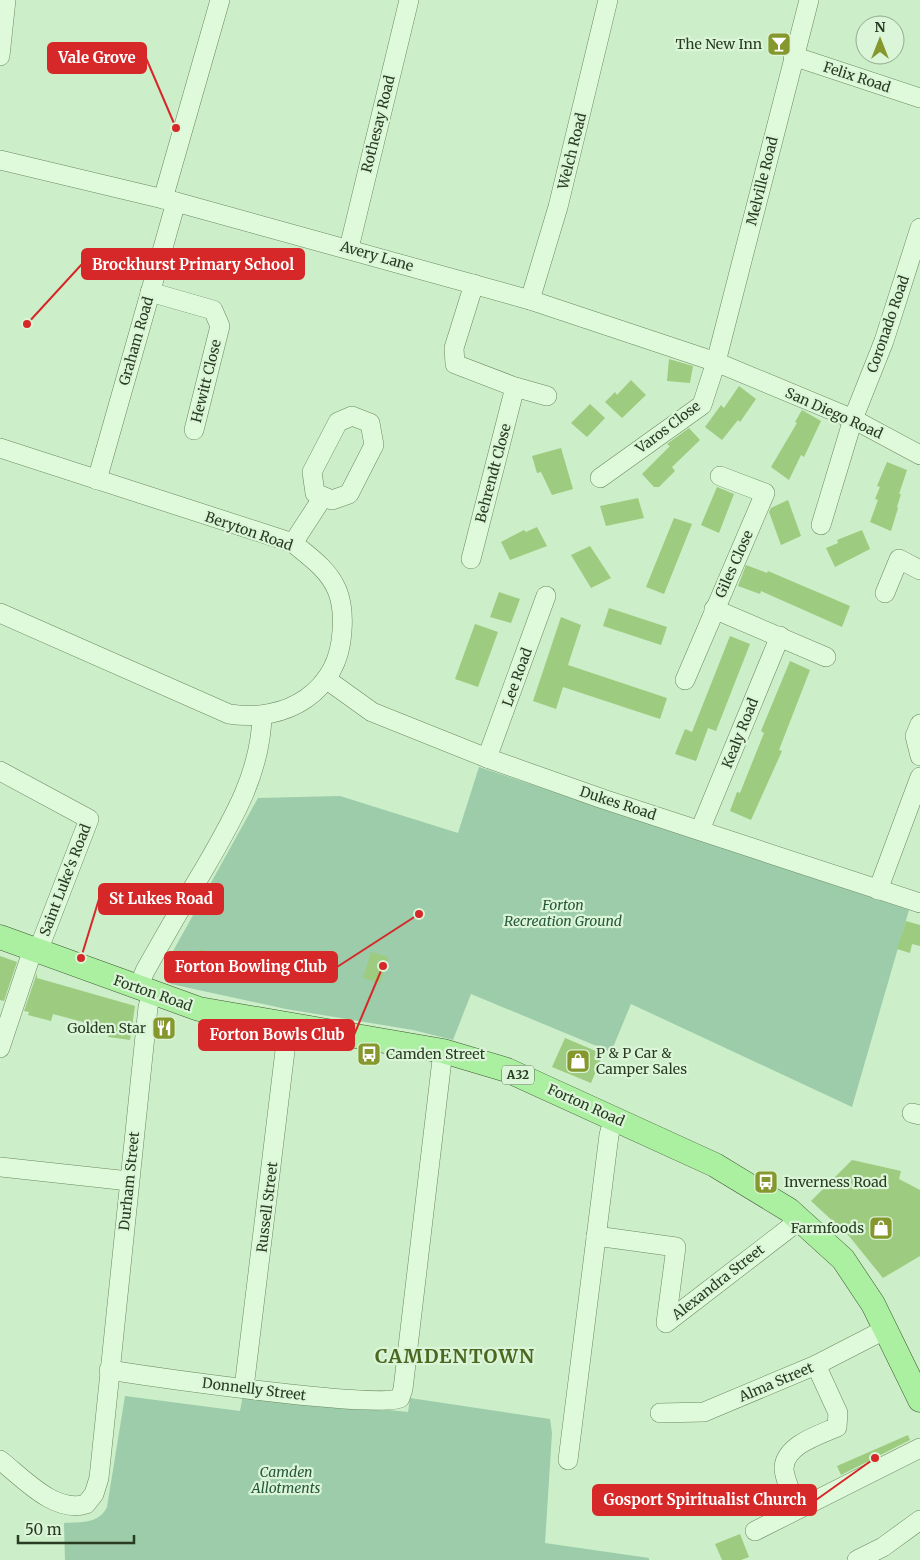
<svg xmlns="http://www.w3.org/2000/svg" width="920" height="1560" font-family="Merriweather,serif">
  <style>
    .green { fill: #9cccaa }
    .building { fill: #9dcb7f }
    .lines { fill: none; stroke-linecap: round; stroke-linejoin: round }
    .minor-casing { stroke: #6a8a5d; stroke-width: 20 }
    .major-casing { stroke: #3f5831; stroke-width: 25 }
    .minor { stroke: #dff9db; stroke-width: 19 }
    .major { stroke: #abf0a1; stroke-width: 24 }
    .labels { text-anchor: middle; stroke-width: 4.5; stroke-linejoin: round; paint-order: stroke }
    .shield { fill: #dbf5d8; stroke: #5e7357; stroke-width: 1 }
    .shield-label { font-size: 12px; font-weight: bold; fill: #293b20 }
    .poi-label { font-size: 14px; fill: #293b20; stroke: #dbf5d8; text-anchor: end }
    .street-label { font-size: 14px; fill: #293b20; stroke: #dbf5d8 }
    .park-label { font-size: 14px; font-style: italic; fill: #27573c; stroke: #dbf5d8 }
    .district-label { font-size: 19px; font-weight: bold; letter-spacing: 1px; fill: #4b6720; stroke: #dbf5d8 }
    .leader { fill: none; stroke: #d62828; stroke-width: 2 }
    .callout-dot { fill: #d62828; stroke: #dbf5d8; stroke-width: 2 }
    .callout { fill: #d62828; stroke: #d62828; stroke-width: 2 }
    .callout-label { font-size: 15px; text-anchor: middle; font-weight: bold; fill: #fff }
  </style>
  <rect width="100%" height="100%" fill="#cceec8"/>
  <g class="green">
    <polygon points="479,767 909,910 852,1107 631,1004 611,1052 471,994 453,1040 413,1030 286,1009 171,984 164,966 175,962 172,953 258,798 340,796 458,833"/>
    <path d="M243,1395L408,1412L410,1398L550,1419L552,1433L545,1543L649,1558V1560H65L64,1523C81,1522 99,1524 107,1507L125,1396L240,1411Z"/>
  </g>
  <g class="building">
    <polygon points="669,359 693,366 690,383 667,381"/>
    <polygon points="631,380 646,395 622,418 605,402 615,392 617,395"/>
    <polygon points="739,386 756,399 740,422 738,420 722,440 705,427 721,405 724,408"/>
    <polygon points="590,404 605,418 587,437 571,423"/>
    <polygon points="802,410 821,421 804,457 801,455 789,480 771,467 797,423 795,422"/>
    <polygon points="689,428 700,440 672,467 675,471 659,487 654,487 642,474 670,446 667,444"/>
    <polygon points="561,448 573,489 552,495 541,472 537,473 532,456"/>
    <polygon points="887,462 907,470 899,494 901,494 897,507 898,508 891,531 870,522 878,500 875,499 880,487 877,486"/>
    <polygon points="717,487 734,494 719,533 701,525"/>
    <polygon points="638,498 644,518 606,526 600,506"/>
    <polygon points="788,500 801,536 781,545 769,512 771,508"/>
    <polygon points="674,518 692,524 664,594 646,587"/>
    <polygon points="537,527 547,546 510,560 501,542 524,530 526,532"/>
    <polygon points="862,530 870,549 835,567 826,548 838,543 837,540"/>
    <polygon points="590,546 611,578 591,588 571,555"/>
    <polygon points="746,565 767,573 768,571 850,606 842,627 761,591 760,594 738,586"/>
    <polygon points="499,592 520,599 511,623 490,617"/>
    <polygon points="609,608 667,627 661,645 603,626"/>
    <polygon points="561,617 581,625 568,665 667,698 660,719 563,687 556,709 533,701"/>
    <polygon points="475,624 498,632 478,687 455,679"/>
    <polygon points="730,636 750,644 716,731 708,728 696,761 675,754 685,729 692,732"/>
    <polygon points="790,661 810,670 779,750 782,751 751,820 730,811 737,792 740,793 764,733 761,731"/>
    <polygon points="906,921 920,925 920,946 912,944 910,953 897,949"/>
    <polygon points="203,949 207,960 194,965 196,970 183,976 181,971 169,977 164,966 175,962 172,956 188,950 190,955"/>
    <polygon points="371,952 388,957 380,983 363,978"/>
    <polygon points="0,956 17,962 4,1001 0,1000"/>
    <polygon points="37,973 37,978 135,1006 130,1040 108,1037 109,1034 82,1028 83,1022 53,1014 51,1021 28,1015 29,1012 24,1011"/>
    <polygon points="565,1038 603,1054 591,1083 552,1067"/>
    <polygon points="852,1160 901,1171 899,1179 920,1190 920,1256 883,1278 849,1236 811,1201"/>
    <polygon points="908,1435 910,1440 841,1475 837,1466"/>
    <polygon points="740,1534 749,1557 741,1560 722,1560 715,1544"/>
  </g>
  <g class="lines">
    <g class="minor-casing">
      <g id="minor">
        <polyline points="0,56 6,0"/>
        <polyline points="793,56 920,98"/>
        <polyline points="0,160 176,202 530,300 716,362 853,419 920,455"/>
        <polyline points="163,199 220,0"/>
        <polyline points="349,248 409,0"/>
        <polyline points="474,284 454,348 455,364 515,387 547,396"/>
        <polyline points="150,292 213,310 220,326 194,430"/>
        <polyline points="530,300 558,207 608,0"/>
        <polygon points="352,416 370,423 374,445 349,494 332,500 315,493 312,472 338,422"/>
        <path d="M0,448L293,543C310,557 328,569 337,590C342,602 343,618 342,631C339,692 286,723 229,714L0,613"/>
        <polyline points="600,478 702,405 716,362 809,0"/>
        <polyline points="97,480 176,202"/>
        <polyline points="821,525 853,419 884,341 920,228"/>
        <polyline points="293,543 323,497"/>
        <polyline points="471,559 515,387"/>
        <polyline points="885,593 899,559 920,570"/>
        <polyline points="714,609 826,657"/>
        <polyline points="326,679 372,712 487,758 603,799 920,903"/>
        <polyline points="685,680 765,493 720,476"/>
        <polyline points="920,724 915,736 920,756"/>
        <polyline points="487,758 546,596"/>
        <polyline points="0,771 89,819 38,951"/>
        <polyline points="700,830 780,636"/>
        <polyline points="878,890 920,777"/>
        <path d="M138,988L145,971C164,937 183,904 203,871C232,821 261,773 262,715"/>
        <polyline points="0,1048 33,949"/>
        <polyline points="912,1113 920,1115"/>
        <polyline points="0,1167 129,1181"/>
        <polyline points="596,1236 676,1247 666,1323 801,1219"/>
        <path d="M109,1370C147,1376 380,1410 400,1398L403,1389L443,1051"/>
        <polyline points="244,1388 288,1026"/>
        <polyline points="660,1413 704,1412 816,1365 886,1329"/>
        <path d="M0,1460C23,1478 55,1514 86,1504L94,1494L99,1478L148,1007L152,993"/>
        <polyline points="568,1460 609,1135 614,1117"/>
        <path d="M798,1509C794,1498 784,1480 784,1468C785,1445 819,1435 837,1427L838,1413L816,1365"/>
        <polyline points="755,1531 920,1448"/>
        <polyline points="857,1560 883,1547 920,1520"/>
      </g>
    </g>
    <g class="major-casing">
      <polyline id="major" points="0,937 199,1009 443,1051 507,1070 715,1165 789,1210 843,1259 873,1304 920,1400"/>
    </g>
    <use href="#minor" class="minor"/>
    <use href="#major" class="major"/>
  </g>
  <defs>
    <g id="bar-square" transform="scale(1.25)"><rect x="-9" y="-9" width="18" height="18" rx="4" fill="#85982e" stroke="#dbf5d8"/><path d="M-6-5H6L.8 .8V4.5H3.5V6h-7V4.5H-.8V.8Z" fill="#fff"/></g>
    <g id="restaurant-square" transform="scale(1.25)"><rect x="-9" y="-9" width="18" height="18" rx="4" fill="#85982e" stroke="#dbf5d8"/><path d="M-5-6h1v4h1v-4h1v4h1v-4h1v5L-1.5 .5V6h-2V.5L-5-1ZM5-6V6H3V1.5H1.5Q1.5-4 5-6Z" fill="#fff"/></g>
    <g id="bus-square" transform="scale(1.25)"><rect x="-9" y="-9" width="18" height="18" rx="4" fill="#85982e" stroke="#dbf5d8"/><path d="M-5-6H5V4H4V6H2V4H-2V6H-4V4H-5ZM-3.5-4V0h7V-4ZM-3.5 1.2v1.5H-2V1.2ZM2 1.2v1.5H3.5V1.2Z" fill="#fff"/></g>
    <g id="shop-square" transform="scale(1.25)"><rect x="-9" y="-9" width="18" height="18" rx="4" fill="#85982e" stroke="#dbf5d8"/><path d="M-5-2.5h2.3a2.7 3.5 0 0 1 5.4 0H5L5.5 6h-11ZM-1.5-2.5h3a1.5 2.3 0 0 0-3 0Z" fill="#fff"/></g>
  </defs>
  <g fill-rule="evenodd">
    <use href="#bar-square" x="779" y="44"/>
    <use href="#restaurant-square" x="164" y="1028"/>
    <use href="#bus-square" x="369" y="1054"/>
    <use href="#shop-square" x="578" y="1061"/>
    <use href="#bus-square" x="766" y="1182"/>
    <use href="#shop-square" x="881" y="1228"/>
  </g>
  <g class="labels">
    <rect class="shield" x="502" y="1065.5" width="32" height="19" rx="4"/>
    <g class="shield-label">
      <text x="518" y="1079">A32</text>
    </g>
    <g class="poi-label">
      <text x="762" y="49">The New Inn</text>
      <text x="146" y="1033">Golden Star</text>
      <text x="596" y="1058" text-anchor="start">P &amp; P Car &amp;<tspan x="596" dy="16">Camper Sales</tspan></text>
      <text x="386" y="1059" text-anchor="start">Camden Street</text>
      <text x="784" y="1187" text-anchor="start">Inverness Road</text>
      <text x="864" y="1233">Farmfoods</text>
    </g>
    <g class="street-label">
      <text transform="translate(857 77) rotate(18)" y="5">Felix Road</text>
      <text transform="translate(378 124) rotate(-76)" y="5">Rothesay Road</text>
      <text transform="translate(572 151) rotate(-76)" y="5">Welch Road</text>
      <text transform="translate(762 181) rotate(-76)" y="5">Melville Road</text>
      <text transform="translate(377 256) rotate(16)" y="5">Avery Lane</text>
      <text transform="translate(888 324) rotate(-71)" y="5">Coronado Road</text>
      <text transform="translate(136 341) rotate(-74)" y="5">Graham Road</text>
      <text transform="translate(206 381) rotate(-76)" y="5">Hewitt Close</text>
      <text transform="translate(834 413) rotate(24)" y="5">San Diego Road</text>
      <text transform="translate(668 427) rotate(-37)" y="5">Varos Close</text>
      <text transform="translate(493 473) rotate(-75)" y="5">Behrendt Close</text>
      <text transform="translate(249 531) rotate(19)" y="5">Beryton Road</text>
      <text transform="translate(734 564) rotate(-66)" y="5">Giles Close</text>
      <text transform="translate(517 677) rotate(-70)" y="5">Lee Road</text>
      <text transform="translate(740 733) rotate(-68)" y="5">Kealy Road</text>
      <text transform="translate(618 803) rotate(18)" y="5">Dukes Road</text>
      <text transform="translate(65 880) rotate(-69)" y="5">Saint Luke's Road</text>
      <text transform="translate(153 993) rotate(19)" y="5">Forton Road</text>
      <text transform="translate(586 1105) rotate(24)" y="5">Forton Road</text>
      <text transform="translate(129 1181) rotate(-84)" y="5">Durham Street</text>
      <text transform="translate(267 1207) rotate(-83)" y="5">Russell Street</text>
      <text transform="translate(718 1282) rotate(-38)" y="5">Alexandra Street</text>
      <text transform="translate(776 1382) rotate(-23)" y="5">Alma Street</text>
      <text transform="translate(254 1389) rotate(7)" y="5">Donnelly Street</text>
    </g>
    <g class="park-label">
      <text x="563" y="910">Forton<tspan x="563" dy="16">Recreation Ground</tspan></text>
      <text x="286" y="1477">Camden<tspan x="286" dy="16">Allotments</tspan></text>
    </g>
    <g class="district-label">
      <text x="455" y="1363">CAMDENTOWN</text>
    </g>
  </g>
  <path class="leader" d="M176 128L146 58M27 324L82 264M81 958L99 899M419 914L337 967M383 966L354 1035M875 1458L816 1500"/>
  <g class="callout-dot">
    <circle cx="176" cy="128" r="5"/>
    <circle cx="27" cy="324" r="5"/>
    <circle cx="81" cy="958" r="5"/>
    <circle cx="419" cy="914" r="5"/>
    <circle cx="383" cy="966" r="5"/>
    <circle cx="875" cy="1458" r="5"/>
  </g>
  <g class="callout">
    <rect x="48" y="43" width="98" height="30" rx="5"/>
    <rect x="82" y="249" width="222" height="30" rx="5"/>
    <rect x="99" y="884" width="124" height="30" rx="5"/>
    <rect x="165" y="952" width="172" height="30" rx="5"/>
    <rect x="199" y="1020" width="155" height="30" rx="5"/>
    <rect x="593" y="1485" width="223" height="30" rx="5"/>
  </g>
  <g class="callout-label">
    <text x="97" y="63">Vale Grove</text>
    <text x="193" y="270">Brockhurst Primary School</text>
    <text x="161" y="904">St Lukes Road</text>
    <text x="251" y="972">Forton Bowling Club</text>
    <text x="277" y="1040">Forton Bowls Club</text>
    <text x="705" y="1505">Gosport Spiritualist Church</text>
  </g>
  <g transform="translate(880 40)"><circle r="24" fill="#dbf5d8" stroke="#94ab8e"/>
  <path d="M0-4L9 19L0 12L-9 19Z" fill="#85982e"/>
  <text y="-8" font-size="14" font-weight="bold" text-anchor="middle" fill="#293b20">N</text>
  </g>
  <path d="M18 1535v8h116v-8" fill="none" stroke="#293b20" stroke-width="2.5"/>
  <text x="25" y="1535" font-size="15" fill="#293b20" stroke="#dbf5d8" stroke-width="4" paint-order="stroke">50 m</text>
</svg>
